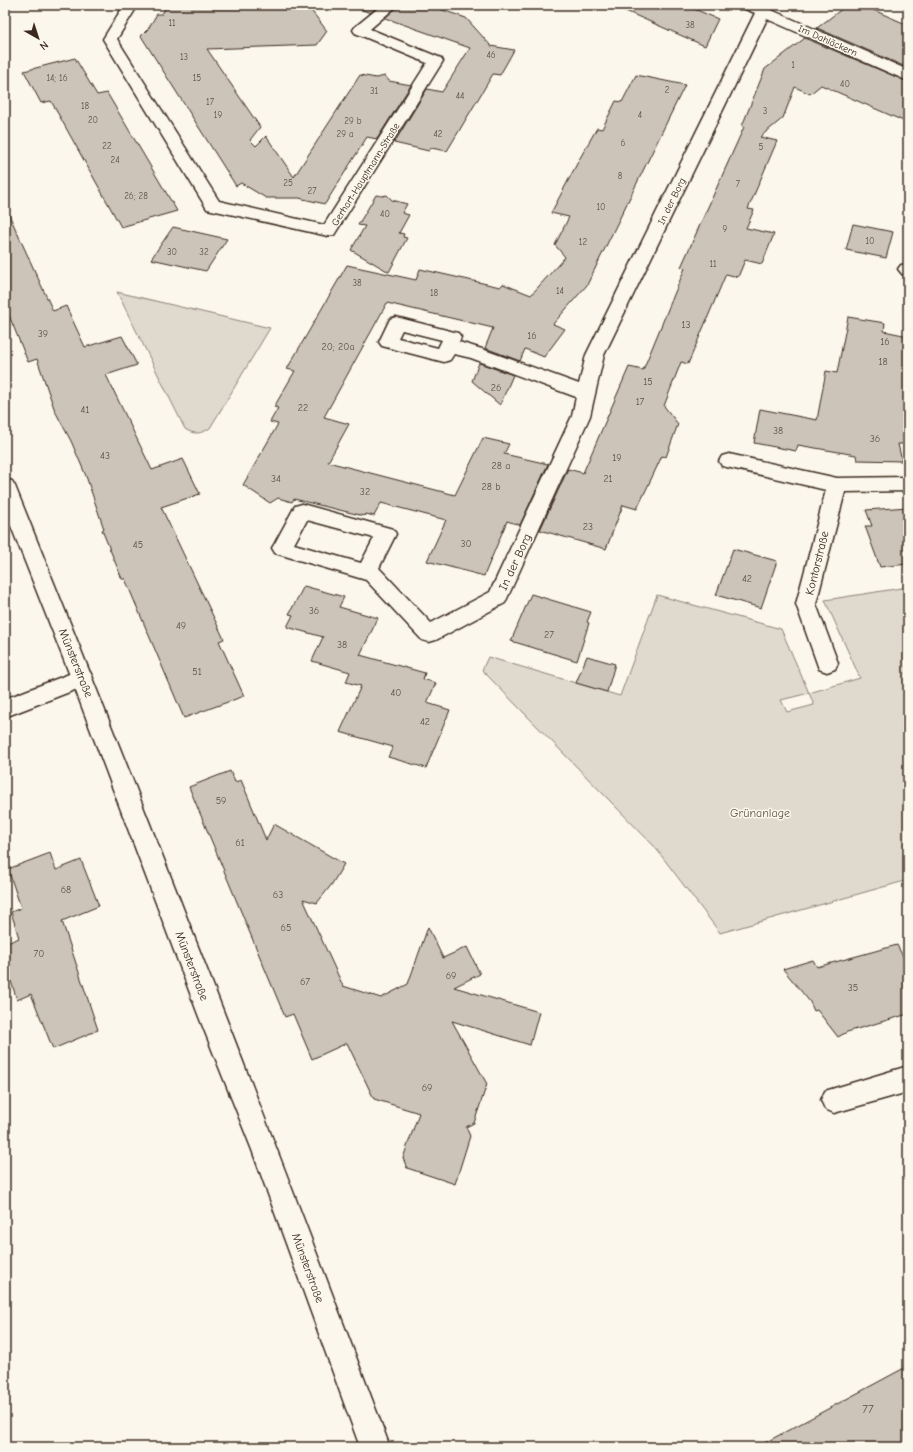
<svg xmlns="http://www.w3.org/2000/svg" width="913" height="1452" font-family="'Comic Neue',sans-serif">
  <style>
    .green { fill: #dfd9ce; stroke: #8d8276; fill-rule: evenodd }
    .building { fill: #ccc4b9; stroke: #3b2a1e }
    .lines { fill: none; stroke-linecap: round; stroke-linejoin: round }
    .minor-casing { stroke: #3b2a1e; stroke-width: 3 }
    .major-casing { stroke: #3b2a1e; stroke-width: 3 }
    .minor { fill: #fbf7ec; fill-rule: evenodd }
    .major { fill: #fbf7ec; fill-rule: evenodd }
    .labels { text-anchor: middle; stroke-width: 3; stroke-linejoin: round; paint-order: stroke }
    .far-number-label { font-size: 9px; fill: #5f5045 }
    .far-street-label { font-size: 10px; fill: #3b2a1e; stroke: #fbf7ec }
    .number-label { font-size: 10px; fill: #5f5045 }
    .street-label { font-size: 12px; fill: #3b2a1e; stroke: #fbf7ec }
    .park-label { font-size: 12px; fill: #64564a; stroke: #fbf7ec }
    .near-number-label { font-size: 12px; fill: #5f5045 }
  </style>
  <rect width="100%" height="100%" fill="#fbf7ec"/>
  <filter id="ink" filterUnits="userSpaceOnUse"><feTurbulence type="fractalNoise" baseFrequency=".025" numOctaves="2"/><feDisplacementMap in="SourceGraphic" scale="8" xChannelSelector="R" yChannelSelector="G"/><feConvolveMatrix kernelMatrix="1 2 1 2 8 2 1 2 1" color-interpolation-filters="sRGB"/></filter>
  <g filter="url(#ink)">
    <g class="green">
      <path d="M117,292L270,328L210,428C201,434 194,435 185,429Z"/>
      <path d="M908,587V880L720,933L654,846L482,670L488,657L620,696L657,595L781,629L809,693L860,678L825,600ZM809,693L814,705L787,712L781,700Z"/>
    </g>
    <g class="building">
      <polygon points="167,5 307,5 327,31 317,45 207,49 260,127 250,140 256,146 266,136 294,177 360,75 376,78 385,76 389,81 411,85 377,139 367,137 325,204 299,198 266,198 241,183 236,186 141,36 148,29 157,14 162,14"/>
      <polygon points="361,5 380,5 370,13 360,9"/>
      <polygon points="399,5 428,5 466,18 491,46 514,50 500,75 493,74 447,151 431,148 429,151 394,143 427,89 442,92 470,48 385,18"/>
      <polygon points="612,5 685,5 718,19 705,46"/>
      <polygon points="847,5 862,5 908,25 908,68 817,28"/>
      <polygon points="805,38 908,82 908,123 821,85 810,94 795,87 783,118 760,137 777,141 748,209 754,210 746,228 774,234 762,264 745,260 738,277 726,274 688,364 681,362 664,406 678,424 666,457 662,456 637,509 623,505 606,549 540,530 568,469 583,473 629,367 643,370 685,268 681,267 744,127 742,126 765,69"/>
      <polygon points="75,58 97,95 107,93 177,211 121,227 51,101 41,103 24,71"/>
      <polygon points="636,75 685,85 587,285 553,324 565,329 544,357 525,349 520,361 485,348 493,328 387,303 324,417 349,424 328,462 455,495 483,438 509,444 504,454 548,464 520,525 507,521 484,576 427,561 446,520 381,503 374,516 366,514 364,516 294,499 292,502 278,498 270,503 243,485 278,424 270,422 278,408 274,407 295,371 287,369 347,265 416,280 420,269 500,287 503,284 531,295 565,257 555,245 569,217 551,213 580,158 597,128 602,129 616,101 622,102"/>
      <polygon points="376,195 382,196 387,195 392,200 407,204 402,213 409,215 399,233 404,234 403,237 407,238 389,272 351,250 365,226 358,225"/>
      <polygon points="5,206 53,311 66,306 85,347 122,336 137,365 106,375 152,470 183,459 200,494 161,507 224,639 219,641 244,696 184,718 125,579 122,579 102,530 104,529 86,476 71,441 55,411 37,359 28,362 8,313 5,305"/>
      <polygon points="853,224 893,232 886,258 846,250"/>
      <polygon points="173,227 227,239 206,271 151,259"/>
      <polygon points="848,317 885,323 884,331 908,336 908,444 898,444 902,461 857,460 856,455 798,445 796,451 754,443 760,409 817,420 826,371 837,373"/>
      <polygon points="479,363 513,375 500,405 472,381"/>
      <polygon points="908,507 908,564 880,567 865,526 872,526 866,510"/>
      <polygon points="733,549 777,561 761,608 716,595"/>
      <polygon points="304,586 344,597 339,607 378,618 360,655 425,673 423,679 436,683 427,703 450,710 426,768 388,757 393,747 340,732 361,686 346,682 350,672 312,661 323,637 287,627 293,615 289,614"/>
      <polygon points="531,594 591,612 587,622 589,623 577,661 511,641"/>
      <polygon points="587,656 615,664 607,692 576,683"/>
      <polygon points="230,771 235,782 241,780 266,840 274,824 344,864 332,884 317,903 303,899 343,986 381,998 408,984 428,927 443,958 467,947 480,974 454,987 539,1012 530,1045 452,1021 487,1084 474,1123 466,1127 470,1136 455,1184 407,1168 403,1158 419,1113 374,1099 347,1043 312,1059 293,1014 285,1017 189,787"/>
      <polygon points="50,853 56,870 81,860 99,906 62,921 98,1030 53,1049 31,994 17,1000 5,962 5,944 19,938 11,912 21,908 8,869"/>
      <polygon points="897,945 908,966 908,1014 847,1032 838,1037 817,1010 814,1011 810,1002 783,969 813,960 817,967"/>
      <polygon points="908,1366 908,1447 757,1447"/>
    </g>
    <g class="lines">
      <g class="minor-casing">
        <g id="minor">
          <polygon points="124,5 138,5 117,39 219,201 324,225 427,63 355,33 353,30 355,27 382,5 398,5 370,29 441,58 443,61 334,235 328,236 207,209 103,39"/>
          <path d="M741,5H760L908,70V81L767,19L604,355L590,416L505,603L436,640L429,642L422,640L366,580L275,553L272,548L275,543L295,506L302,504L393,529L396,534L379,568L431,623L490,592L572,416L576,397L471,358L454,354L450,360L444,362L382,346L379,342L390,319L396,317L458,333L461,337L459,342L482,349L579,384L586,355L755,13L743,8ZM402,330L442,340L438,348L398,338ZM307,520L374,538L361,563L294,544Z"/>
          <polygon points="908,264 908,276 902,274 898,269 901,265"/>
          <polygon points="729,454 837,478 908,477 908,491 845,492 816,604 838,663 835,669 827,672 819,669 796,604 826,490 722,466 719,461 722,456"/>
          <polygon points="82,669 90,672 93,678 90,684 5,717 5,699"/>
          <polygon points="908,1066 908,1092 834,1113 825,1109 821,1100 825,1091"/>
        </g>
      </g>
      <g class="major-casing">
        <path id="major" d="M5,479L12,481L15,486C144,805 269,1125 390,1447H360L252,1150L199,1017L71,678L5,511Z"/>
      </g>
      <use href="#minor" class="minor"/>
      <use href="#major" class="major"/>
    </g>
  </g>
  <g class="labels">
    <g class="far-number-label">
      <text x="172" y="26">11</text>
      <text x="690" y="28">38</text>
      <text x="491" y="58">46</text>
      <text x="184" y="60">13</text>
      <text x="793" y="68">1</text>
      <text x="57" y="81">14; 16</text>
      <text x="197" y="81">15</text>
      <text x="845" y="87">40</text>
      <text x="667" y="93">2</text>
      <text x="374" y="94">31</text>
      <text x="460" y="99">44</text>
      <text x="210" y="105">17</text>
      <text x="85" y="109">18</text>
      <text x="765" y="114">3</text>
      <text x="218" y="118">19</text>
      <text x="640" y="118">4</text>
      <text x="93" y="123">20</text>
      <text x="353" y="124">29 b</text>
      <text x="345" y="137">29 a</text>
      <text x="438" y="137">42</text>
      <text x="623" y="146">6</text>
      <text x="107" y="149">22</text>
      <text x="761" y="150">5</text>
      <text x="115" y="163">24</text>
      <text x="620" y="179">8</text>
      <text x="288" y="186">25</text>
      <text x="738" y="187">7</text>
      <text x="312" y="194">27</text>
      <text x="136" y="199">26; 28</text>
      <text x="601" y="210">10</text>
      <text x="385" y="217">40</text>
      <text x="725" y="232">9</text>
      <text x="870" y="244">10</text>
      <text x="583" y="245">12</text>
      <text x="172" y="255">30</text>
      <text x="204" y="255">32</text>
      <text x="713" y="267">11</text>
      <text x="357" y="286">38</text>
      <text x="560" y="294">14</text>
      <text x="434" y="296">18</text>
    </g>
    <g class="far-street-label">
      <text transform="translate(828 40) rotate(24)" y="4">Im Dahläckern</text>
      <text transform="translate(365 174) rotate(-58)" y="4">Gerhart-Hauptmann-Straße</text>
      <text transform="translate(671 201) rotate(-64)" y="4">In der Borg</text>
    </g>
    <g class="number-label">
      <text x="686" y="328">13</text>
      <text x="43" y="337">39</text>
      <text x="532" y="339">16</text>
      <text x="885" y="345">16</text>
      <text x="338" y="350">20; 20a</text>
      <text x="883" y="365">18</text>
      <text x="648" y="385">15</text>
      <text x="496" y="391">26</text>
      <text x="640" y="405">17</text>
      <text x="303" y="411">22</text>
      <text x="85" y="413">41</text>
      <text x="778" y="434">38</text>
      <text x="875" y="442">36</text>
      <text x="105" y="459">43</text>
      <text x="617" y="461">19</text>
      <text x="501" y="469">28 a</text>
      <text x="276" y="482">34</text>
      <text x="608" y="482">21</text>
      <text x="491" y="490">28 b</text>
      <text x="365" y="495">32</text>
      <text x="588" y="530">23</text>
      <text x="466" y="547">30</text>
      <text x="138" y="548">45</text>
      <text x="747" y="582">42</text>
      <text x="314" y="614">36</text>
      <text x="181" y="629">49</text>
      <text x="549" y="638">27</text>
      <text x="342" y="648">38</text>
      <text x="197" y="675">51</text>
      <text x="396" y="696">40</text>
      <text x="425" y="725">42</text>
      <text x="221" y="804">59</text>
      <text x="240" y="846">61</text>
      <text x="66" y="893">68</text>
      <text x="278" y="898">63</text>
      <text x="286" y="931">65</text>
      <text x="39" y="957">70</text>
      <text x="451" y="979">69</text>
      <text x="305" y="985">67</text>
      <text x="853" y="991">35</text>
      <text x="427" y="1091">69</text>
    </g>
    <g class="street-label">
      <text transform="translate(515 562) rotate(-65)" y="4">In der Borg</text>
      <text transform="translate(817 563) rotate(-76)" y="4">Kontorstraße</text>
      <text transform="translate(76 663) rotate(68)" y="4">Münsterstraße</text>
      <text transform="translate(192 966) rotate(69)" y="4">Münsterstraße</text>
      <text transform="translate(308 1268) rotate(70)" y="4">Münsterstraße</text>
    </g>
    <g class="park-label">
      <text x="760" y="817">Grünanlage</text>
    </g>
    <g class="near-number-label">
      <text x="868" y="1413">77</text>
    </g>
  </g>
  <rect width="913" height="1452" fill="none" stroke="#fbf7ec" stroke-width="20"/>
  <rect x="10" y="10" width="893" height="1432" fill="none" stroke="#3b2a1e" stroke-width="1.5" filter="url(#ink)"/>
  <g transform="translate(38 38) rotate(141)" stroke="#fbf7ec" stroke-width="3" paint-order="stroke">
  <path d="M0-3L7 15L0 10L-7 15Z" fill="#3b2a1e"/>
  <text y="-6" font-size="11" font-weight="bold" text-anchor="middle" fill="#3b2a1e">N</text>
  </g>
</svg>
